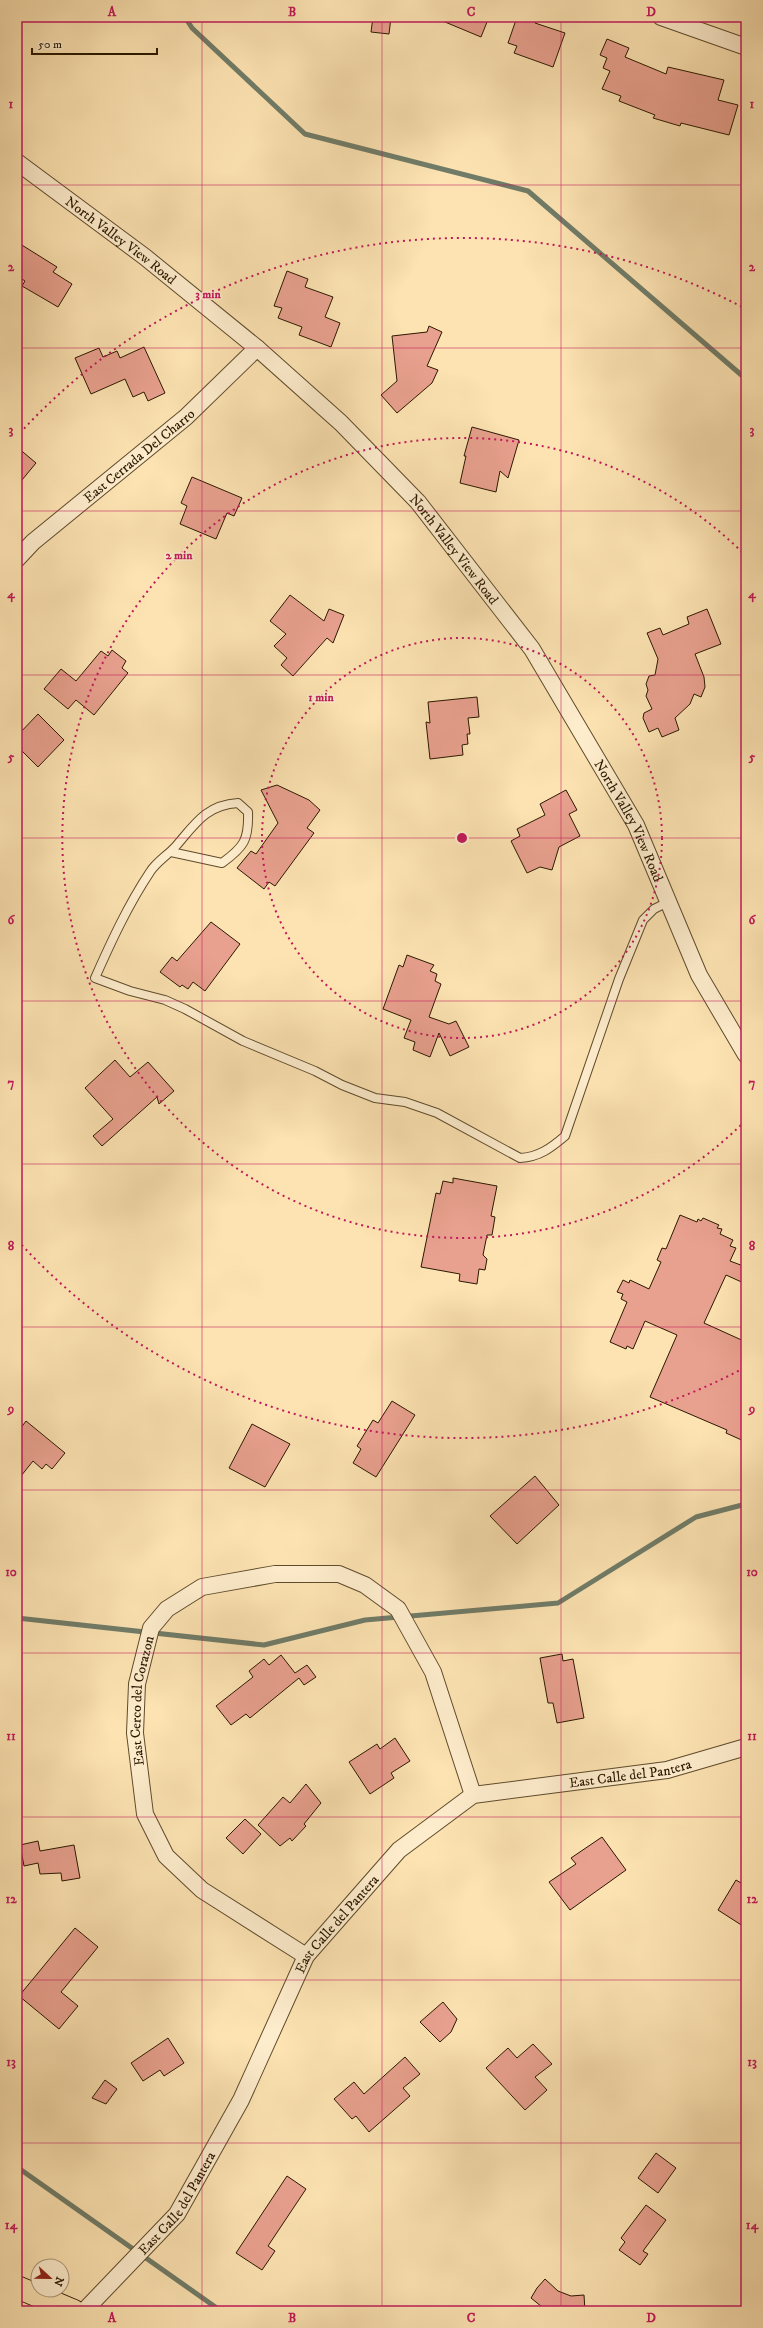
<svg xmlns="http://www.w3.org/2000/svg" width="763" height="2328" font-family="'IM FELL DW Pica',serif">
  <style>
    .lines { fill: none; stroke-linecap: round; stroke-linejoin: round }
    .stream { stroke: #707c68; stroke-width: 5 }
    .building { fill: #e9a18f; stroke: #2a1800 }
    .lane-casing { stroke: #5f4b2c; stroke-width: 10 }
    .street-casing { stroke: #5f4b2c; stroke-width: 18 }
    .primary-casing { stroke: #2a1800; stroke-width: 24 }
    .lane { stroke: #feedcd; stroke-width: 8 }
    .street { stroke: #feedcd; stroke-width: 16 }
    .primary { stroke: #fde3b2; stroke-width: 22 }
    .grid { fill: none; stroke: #c2185b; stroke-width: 1; stroke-opacity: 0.55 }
    .ring { fill: none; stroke: #c2185b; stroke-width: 2; stroke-dasharray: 2 4 }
    .labels { text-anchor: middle; stroke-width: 3; stroke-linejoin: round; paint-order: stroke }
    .street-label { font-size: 14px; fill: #2a1800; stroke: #feedcd }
    .centre { fill: #c2185b; stroke: #feedcd; stroke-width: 2 }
    .ring-label { font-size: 12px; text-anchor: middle; font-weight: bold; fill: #c2185b; stroke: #feedcd; stroke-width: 3; stroke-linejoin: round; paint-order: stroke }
    .neatline { fill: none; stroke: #c2185b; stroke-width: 1.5 }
    .grid-label { font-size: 13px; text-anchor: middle; font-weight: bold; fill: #c2185b }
  </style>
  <rect width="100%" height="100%" fill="#fde3b2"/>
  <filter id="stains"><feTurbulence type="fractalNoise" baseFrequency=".005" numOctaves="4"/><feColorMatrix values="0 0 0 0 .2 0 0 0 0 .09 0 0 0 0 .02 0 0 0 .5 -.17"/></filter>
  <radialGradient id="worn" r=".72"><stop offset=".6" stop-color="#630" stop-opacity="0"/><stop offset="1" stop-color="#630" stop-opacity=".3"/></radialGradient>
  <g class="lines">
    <g class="stream">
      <polyline points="185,17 192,28 305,134 528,191 746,379"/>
      <polyline points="17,1618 264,1645 365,1620 558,1603 696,1517 746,1504"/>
      <polyline points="17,2167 221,2311"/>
    </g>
  </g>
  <g class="building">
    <polygon points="373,17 391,17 389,34 371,32"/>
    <polygon points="433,17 489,17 481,37"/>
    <polygon points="517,17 537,17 535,23 565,33 553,67 514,53 517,46 508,43"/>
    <polygon points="607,39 629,48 625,57 666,74 668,67 724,80 718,100 738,105 729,135 681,123 680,126 653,118 655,115 619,101 621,96 602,89 610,71 603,68 607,58 600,55"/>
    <polygon points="17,242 57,267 53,272 72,284 58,307 22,286 25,281 17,276"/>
    <polygon points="287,271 308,279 305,287 333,297 325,317 340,323 331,347 299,335 302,327 278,318 282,308 274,306"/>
    <polygon points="429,326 442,332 427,366 438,370 432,383 397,413 381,395 397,381 392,336 427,332"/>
    <polygon points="144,347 165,393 148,401 144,392 133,397 125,379 91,394 75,358 99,348 103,357 117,351 120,358"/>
    <polygon points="472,427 519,440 508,478 500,471 496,492 460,483 466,456 464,456"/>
    <polygon points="17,447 36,463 17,486"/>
    <polygon points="192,477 242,498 234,516 227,513 216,539 180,524 187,506 181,503"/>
    <polygon points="290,595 324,621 329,609 344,615 333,643 327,638 293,676 281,665 287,658 274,646 286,634 270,621"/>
    <polygon points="707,609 721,644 695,654 704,677 705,687 701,697 694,694 690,704 675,718 679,730 662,737 658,728 649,732 643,718 644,713 652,709 646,696 648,690 646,684 649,676 655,675 658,659 647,633 660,628 663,635 689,624 687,617"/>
    <polygon points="112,650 126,661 122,668 128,673 94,715 76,700 68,709 44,689 61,669 76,681 101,651 108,656"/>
    <polygon points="477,697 479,717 468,718 470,734 467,734 468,744 462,745 463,755 430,759 426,722 430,723 428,702"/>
    <polygon points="38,714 64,740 38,767 17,746 17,736"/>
    <polygon points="277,785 309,800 320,810 307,828 314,833 275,886 269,882 264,889 237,868 251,851 256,854 278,823 261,790"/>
    <polygon points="566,790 577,810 569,814 580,836 559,847 552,870 540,867 527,873 511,841 520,836 517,829 545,815 540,804"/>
    <polygon points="211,922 240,944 205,991 193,982 188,989 182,985 180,987 160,972 172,957 177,961"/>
    <polygon points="407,955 434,965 430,971 437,974 435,981 441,984 429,1017 449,1024 456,1021 469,1047 450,1056 439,1033 430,1057 413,1050 415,1042 404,1038 411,1020 383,1009 399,965 403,967"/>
    <polygon points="115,1060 130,1077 148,1062 174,1091 159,1104 157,1097 102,1146 93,1136 113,1119 85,1088"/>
    <polygon points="453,1178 497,1186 491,1216 495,1217 492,1235 487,1235 483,1255 487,1259 485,1270 479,1269 477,1284 459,1281 460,1274 421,1267 436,1193 440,1194 443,1181 453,1183"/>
    <polygon points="680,1215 697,1222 698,1219 701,1221 703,1218 719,1225 717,1228 722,1229 720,1234 733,1240 730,1246 736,1248 730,1261 746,1267 746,1284 726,1275 704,1323 746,1342 746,1442 726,1433 727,1430 650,1397 677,1335 645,1321 633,1349 627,1346 626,1349 610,1342 627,1302 621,1299 623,1294 617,1292 623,1280 629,1283 630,1280 649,1289 661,1262 657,1260 662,1248 666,1249"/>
    <polygon points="392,1401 415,1415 376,1477 353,1463 361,1449 357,1446 373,1420 378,1423"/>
    <polygon points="26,1421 65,1453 52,1469 46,1464 42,1469 33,1461 17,1481 17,1433"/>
    <polygon points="252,1424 290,1444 265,1487 229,1468"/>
    <polygon points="535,1476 559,1505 517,1544 490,1516"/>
    <polygon points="562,1654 563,1661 573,1659 584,1718 557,1723 553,1703 548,1703 540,1658"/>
    <polygon points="281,1655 295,1673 307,1665 316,1677 304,1685 299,1678 250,1718 246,1714 231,1725 216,1706 253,1677 249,1671 264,1659 269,1665"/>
    <polygon points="395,1738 410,1761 391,1773 394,1778 370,1794 349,1762 377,1744 380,1749"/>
    <polygon points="306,1784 321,1803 304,1824 306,1826 292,1841 290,1838 280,1846 258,1825 283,1797 290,1803"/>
    <polygon points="245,1819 261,1834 243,1854 226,1838"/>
    <polygon points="602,1837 626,1870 570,1910 549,1882 576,1864 571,1858"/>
    <polygon points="38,1841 40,1851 74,1845 80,1878 62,1881 61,1873 40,1874 38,1863 24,1866 20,1845"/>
    <polygon points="736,1880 746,1886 746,1928 718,1910"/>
    <polygon points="75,1928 98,1947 61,1992 78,2006 59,2029 19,1996"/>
    <polygon points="443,2002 457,2019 451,2032 440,2042 420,2022"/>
    <polygon points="168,2038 184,2063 164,2076 160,2070 143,2081 131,2063"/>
    <polygon points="533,2044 552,2064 535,2077 547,2090 525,2110 486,2068 508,2048 517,2058"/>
    <polygon points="405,2057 420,2074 403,2088 410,2096 369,2132 356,2116 352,2119 334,2099 354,2082 364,2094"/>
    <polygon points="105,2080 117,2089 106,2104 92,2098"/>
    <polygon points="656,2153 676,2168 658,2193 638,2178"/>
    <polygon points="287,2176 306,2189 268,2246 275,2251 262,2270 236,2253"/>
    <polygon points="646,2205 666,2220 643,2251 648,2254 640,2265 619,2250 625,2242 621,2238"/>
    <polygon points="545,2279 558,2291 571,2296 584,2295 585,2311 547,2311 531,2298 537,2288"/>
  </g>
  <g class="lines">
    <g class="lane-casing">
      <path id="lane" d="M171,852L222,863C244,847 249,840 248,812L238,803C206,805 195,824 176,846C168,855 156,862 150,872C128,905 111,942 95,978L130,991L165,1000L185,1009L243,1041L315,1071L342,1085L375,1098L405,1102L437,1113L520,1158C539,1157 551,1148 565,1136L619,979L643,920L654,909L668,902"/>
    </g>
    <g class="street-casing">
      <g id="street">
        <polyline points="661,17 746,47"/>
        <path id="s1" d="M17,162L145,257L257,348L341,423L418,502L532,649L636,825L699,975L746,1055"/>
        <path id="s2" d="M17,559L33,542L186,417L257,348"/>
        <path id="s3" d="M306,1956L202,1890L166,1856L145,1814L135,1733L137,1684L151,1628L167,1609L202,1587L275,1574H339L365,1585L398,1609L433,1672L473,1795"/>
        <path id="s4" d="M84,2311L177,2214L241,2100L306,1956L399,1850L473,1795L667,1770L746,1747"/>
      </g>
    </g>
    <g class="primary-casing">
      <polyline id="primary" points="17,2287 74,2311"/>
    </g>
    <use href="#lane" class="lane"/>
    <use href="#street" class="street"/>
    <use href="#primary" class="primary"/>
  </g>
  <path class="grid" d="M202,17V2311M382,17V2311M561,17V2311M17,185H746M17,348H746M17,511H746M17,675H746M17,838H746M17,1001H746M17,1164H746M17,1327H746M17,1490H746M17,1653H746M17,1817H746M17,1980H746M17,2143H746"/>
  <g class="ring">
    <circle cx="462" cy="838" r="200"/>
    <path d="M745 1121A400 400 0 1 1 745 555"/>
    <path d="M744 1368A600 600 0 0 1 20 1243M20 433A600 600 0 0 1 744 308"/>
  </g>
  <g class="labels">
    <g class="street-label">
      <text dy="5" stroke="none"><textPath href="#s1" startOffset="130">North Valley View Road</textPath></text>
      <text dy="5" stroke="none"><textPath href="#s2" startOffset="160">East Cerrada Del Charro</textPath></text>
      <text dy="5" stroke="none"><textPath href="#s1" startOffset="586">North Valley View Road</textPath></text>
      <text dy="5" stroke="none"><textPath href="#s1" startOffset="910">North Valley View Road</textPath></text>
      <text dy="5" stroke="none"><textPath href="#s3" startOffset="334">East Cerco del Corazon</textPath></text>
      <text dy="5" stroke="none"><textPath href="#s4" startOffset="815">East Calle del Pantera</textPath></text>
      <text dy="5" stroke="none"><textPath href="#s4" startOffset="467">East Calle del Pantera</textPath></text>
      <text dy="5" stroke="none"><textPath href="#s4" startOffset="143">East Calle del Pantera</textPath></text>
    </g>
  </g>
  <circle cx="462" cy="838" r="6" class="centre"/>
  <g class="ring-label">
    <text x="208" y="298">3 min</text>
    <text x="179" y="559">2 min</text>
    <text x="321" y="701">1 min</text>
  </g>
  <rect width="763" height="2328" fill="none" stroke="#fde3b2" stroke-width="44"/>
  <g transform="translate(50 2278) rotate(112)"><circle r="19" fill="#feedcd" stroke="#a9987b"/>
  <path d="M0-3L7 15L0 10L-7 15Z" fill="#8f2418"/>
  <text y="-6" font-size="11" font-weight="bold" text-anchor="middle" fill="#2a1800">N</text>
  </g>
  <path d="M32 48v6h125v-6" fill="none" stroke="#2a1800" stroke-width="2"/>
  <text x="38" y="48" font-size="12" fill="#2a1800" stroke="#feedcd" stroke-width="3" paint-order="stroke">50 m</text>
  <rect x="22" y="22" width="719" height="2284" class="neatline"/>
  <g class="grid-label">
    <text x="112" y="16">A</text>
    <text x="292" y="16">B</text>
    <text x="471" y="16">C</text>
    <text x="651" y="16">D</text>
    <text x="11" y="108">1</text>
    <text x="752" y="108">1</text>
    <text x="11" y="271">2</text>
    <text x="752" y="271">2</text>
    <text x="11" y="434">3</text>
    <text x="752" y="434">3</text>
    <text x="11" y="598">4</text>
    <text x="752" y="598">4</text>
    <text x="11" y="761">5</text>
    <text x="752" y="761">5</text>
    <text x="11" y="924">6</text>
    <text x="752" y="924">6</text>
    <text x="11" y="1087">7</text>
    <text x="752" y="1087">7</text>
    <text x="11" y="1250">8</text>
    <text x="752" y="1250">8</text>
    <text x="11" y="1413">9</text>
    <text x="752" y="1413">9</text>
    <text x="11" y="1576">10</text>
    <text x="752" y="1576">10</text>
    <text x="11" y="1740">11</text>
    <text x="752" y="1740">11</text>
    <text x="11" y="1903">12</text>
    <text x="752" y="1903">12</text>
    <text x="11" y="2066">13</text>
    <text x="752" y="2066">13</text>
    <text x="11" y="2229">14</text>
    <text x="752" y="2229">14</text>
    <text x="112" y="2322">A</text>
    <text x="292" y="2322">B</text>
    <text x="471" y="2322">C</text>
    <text x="651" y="2322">D</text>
  </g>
  <rect width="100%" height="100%" filter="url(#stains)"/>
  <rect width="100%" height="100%" fill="url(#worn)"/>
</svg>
